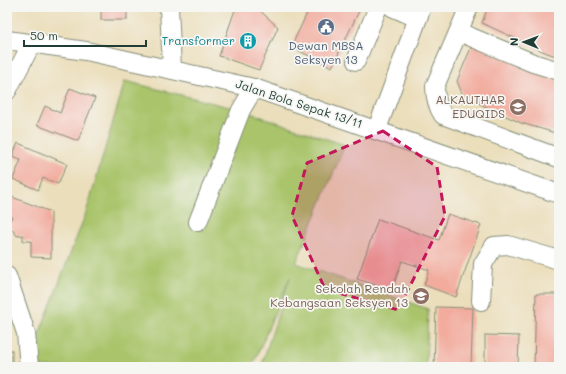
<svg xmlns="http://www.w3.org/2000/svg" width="566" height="374" font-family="Mali,sans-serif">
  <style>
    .green { fill: #a9c46a; stroke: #64804f }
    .building { fill: #f2ab9d }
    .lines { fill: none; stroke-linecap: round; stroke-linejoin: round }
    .minor-casing { stroke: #858e78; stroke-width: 20 }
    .minor { stroke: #fff; stroke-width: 18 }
    .marked { fill: #c2185b; fill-opacity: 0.2; stroke: #c2185b; stroke-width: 3; stroke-dasharray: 8 5; stroke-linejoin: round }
    .labels { text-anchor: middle; stroke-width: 3.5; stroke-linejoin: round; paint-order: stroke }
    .culture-label { font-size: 12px; fill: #0d838f; stroke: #f6f6f2; text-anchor: end }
    .service-label { font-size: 12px; fill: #4e5e75; stroke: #f6f6f2 }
    .education-label { font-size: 12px; fill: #785e54; stroke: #f6f6f2; text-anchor: end }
    .street-label { font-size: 12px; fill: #1f3d34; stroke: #f6f6f2 }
  </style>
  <rect width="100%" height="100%" fill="#f6f6f2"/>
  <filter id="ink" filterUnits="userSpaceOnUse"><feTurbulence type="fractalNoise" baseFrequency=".025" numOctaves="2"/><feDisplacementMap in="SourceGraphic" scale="8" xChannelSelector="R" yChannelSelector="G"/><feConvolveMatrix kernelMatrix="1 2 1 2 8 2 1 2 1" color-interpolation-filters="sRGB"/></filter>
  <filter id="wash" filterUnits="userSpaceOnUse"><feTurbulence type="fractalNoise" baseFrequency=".012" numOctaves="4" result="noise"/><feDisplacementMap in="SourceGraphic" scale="16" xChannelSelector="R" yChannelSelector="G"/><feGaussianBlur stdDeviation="0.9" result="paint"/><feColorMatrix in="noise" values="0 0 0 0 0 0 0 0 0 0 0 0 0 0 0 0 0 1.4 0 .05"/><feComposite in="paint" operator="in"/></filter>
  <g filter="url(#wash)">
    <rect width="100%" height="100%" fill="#ebdebb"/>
    <polygon class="green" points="125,81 241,110 345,145 296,263 428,309 426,367 261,367 290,277 252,367 34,367 35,345 86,213"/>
    <g id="blocks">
      <g class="building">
        <rect x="101" y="7" width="26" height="13"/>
        <polygon points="236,7 256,7 278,27 259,70 219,56"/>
        <polygon points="310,7 361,7 332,67 291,47"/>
        <polygon points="488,7 559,7 559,57 547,53 482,23"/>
        <polygon points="473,43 540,74 559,80 559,134 521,123 463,96 457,81"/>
        <polygon points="70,88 95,98 78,141 37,125 45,106 60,113"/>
        <polygon points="18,143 67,164 58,184 43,178 38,190 13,179 21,160 12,157"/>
        <polygon points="7,195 51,212 51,258 31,257 31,241 23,241 23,235 17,236 8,224 12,217 7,215"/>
        <polygon points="448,214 481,225 456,297 424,285 429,270 402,261 392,290 357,279 378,219 439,240"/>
        <polygon points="536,294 559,294 559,367 534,367"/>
        <polygon points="436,307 473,308 471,367 434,367"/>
        <polygon points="485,335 519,336 518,367 485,367"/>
        <rect x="7" y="350" width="5" height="17"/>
      </g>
    </g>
  </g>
  <g filter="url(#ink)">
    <use href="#blocks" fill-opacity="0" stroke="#858e78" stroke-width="1"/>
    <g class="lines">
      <g class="minor-casing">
        <g id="minor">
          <polyline points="169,7 172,69"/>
          <polyline points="392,7 417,18"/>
          <path d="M469,7L435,86C435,98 437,106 443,115L559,158"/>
          <polyline points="459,32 533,63 559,71"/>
          <polyline points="7,40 86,51 254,88 559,194"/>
          <polyline points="356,61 378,7"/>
          <polyline points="7,91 32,43"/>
          <polyline points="377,129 422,7"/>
          <polyline points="198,222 241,110 254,88"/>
          <polyline points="7,276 26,333 29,367"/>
          <polyline points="481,301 483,264 494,246 508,245 559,260"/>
        </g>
      </g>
      <use href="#minor" class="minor"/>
    </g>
  </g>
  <path class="marked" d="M383,131L437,167L445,216L398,310L325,289L292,216L307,163Z"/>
  <defs>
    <g id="civic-disc" transform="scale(0.9)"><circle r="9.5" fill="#5c6f8a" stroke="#f6f6f2"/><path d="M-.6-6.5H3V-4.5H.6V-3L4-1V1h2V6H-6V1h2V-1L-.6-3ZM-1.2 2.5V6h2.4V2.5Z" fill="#fff"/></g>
    <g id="building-disc" transform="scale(0.9)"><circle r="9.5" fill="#0f9aa8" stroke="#f6f6f2"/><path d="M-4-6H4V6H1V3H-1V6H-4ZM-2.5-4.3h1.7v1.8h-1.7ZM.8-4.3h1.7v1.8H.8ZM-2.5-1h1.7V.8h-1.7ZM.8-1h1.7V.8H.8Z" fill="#fff"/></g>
    <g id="school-disc" transform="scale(0.9)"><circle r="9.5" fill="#8d6e63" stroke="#f6f6f2"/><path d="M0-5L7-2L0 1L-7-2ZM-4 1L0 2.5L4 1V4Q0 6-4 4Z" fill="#fff"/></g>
  </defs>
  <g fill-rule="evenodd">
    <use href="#civic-disc" x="326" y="27"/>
    <use href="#building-disc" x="248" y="41"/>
    <use href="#school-disc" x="518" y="107"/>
    <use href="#school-disc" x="421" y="296"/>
  </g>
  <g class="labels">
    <g class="culture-label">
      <text x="235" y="45">Transformer</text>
    </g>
    <g class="service-label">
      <text x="326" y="50">Dewan MBSA<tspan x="326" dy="14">Seksyen 13</tspan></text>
    </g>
    <g class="education-label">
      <text x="505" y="104">ALKAUTHAR<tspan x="505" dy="14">EDUQIDS</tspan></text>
      <text x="408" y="293">Sekolah Rendah<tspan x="408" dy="14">Kebangsaan Seksyen 13</tspan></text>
    </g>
    <g class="street-label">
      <text transform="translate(299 104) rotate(18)" y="4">Jalan Bola Sepak 13/11</text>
    </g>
  </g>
  <rect width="566" height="374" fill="none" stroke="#f6f6f2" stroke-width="24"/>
  <g transform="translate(524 42) rotate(271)" stroke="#f6f6f2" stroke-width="3" paint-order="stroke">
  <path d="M0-3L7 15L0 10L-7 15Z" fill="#1f3d34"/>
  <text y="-6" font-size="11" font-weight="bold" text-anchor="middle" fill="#1f3d34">N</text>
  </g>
  <path d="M24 40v6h122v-6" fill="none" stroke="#1f3d34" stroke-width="2"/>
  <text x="30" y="40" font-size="12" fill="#1f3d34" stroke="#f6f6f2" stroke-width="3" paint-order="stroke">50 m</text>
</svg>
